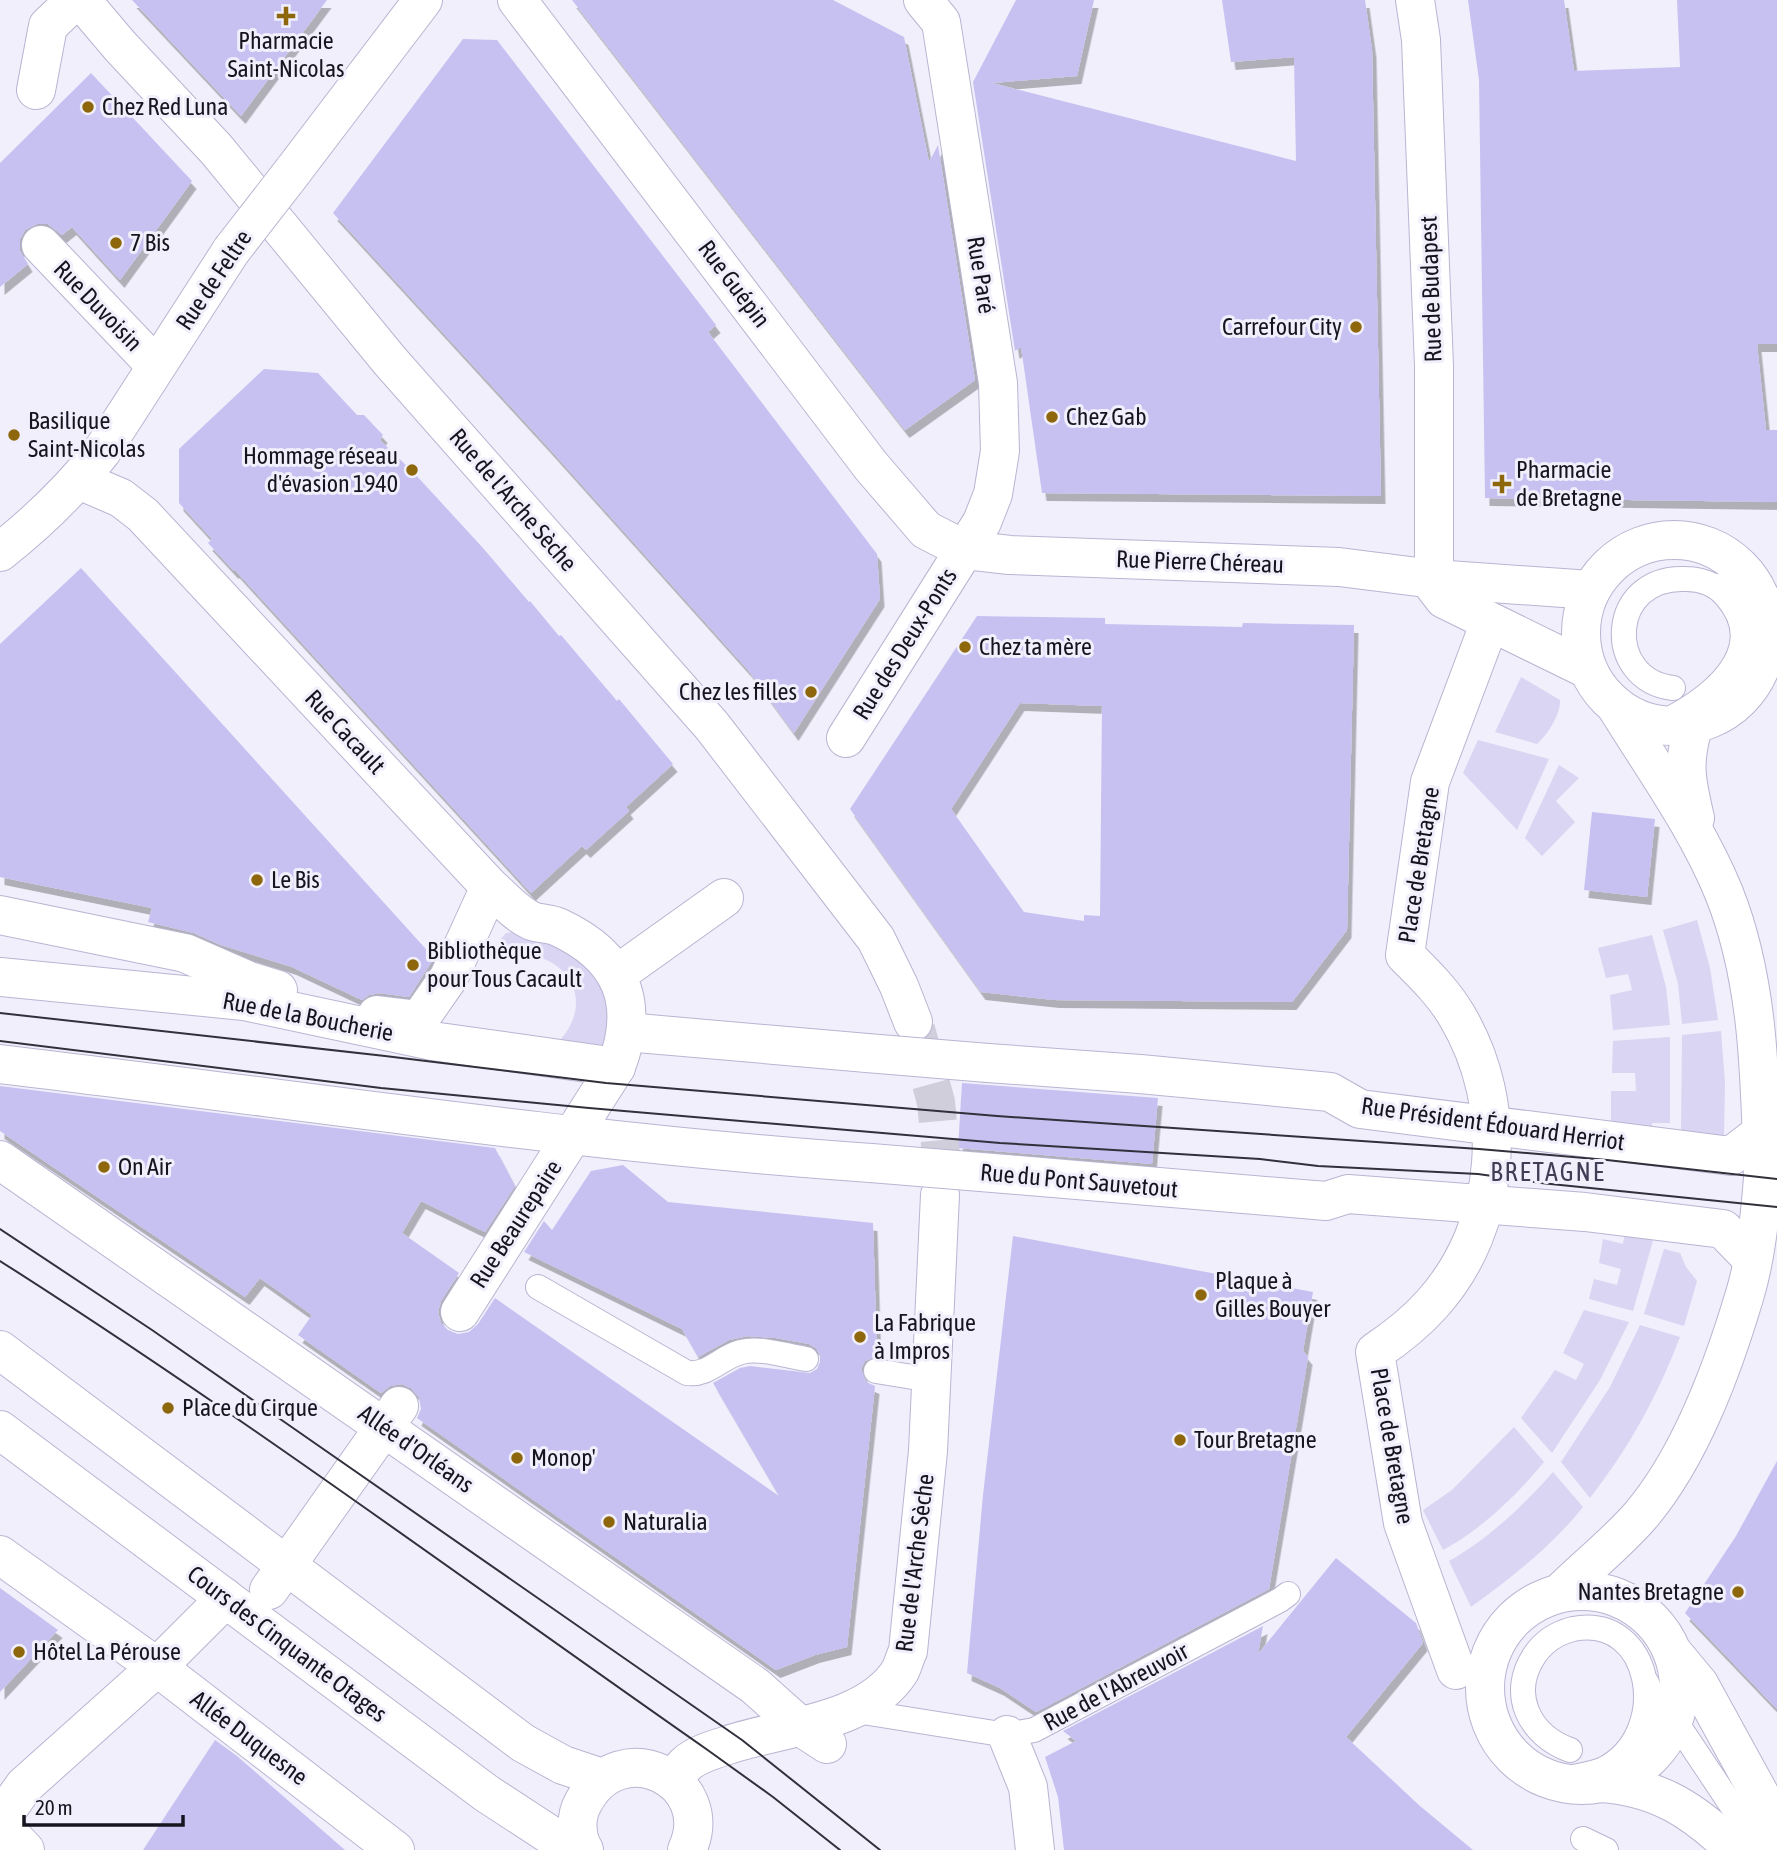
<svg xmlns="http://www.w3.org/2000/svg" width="1777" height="1850" font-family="'Asap Condensed',sans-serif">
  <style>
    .green { fill: #d9d5f3 }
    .building { fill: #c7c1f2; fill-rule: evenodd; filter: url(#shadow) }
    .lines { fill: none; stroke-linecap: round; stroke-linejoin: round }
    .street-tunnel { stroke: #cfceda; stroke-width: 38; stroke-dasharray: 38 19; stroke-linecap: butt }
    .lane-casing { stroke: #b8b5d2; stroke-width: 26 }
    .street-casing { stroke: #b8b5d2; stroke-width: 40 }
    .secondary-casing { stroke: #b8b5d2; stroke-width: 40 }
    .lane { stroke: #fff; stroke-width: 24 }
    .street { stroke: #fff; stroke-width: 38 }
    .secondary { stroke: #fff; stroke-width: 38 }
    .tram { stroke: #32303b; stroke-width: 2 }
    .street-bridge-casing { stroke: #b8b5d2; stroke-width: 40; stroke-linecap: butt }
    .street-bridge { stroke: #fff; stroke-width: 38 }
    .poi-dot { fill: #8e670c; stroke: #f0effb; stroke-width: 2.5 }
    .labels { text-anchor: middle; stroke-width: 6; stroke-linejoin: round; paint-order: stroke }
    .poi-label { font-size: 24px; fill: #16141e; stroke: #f0effb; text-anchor: start }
    .street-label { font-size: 24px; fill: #16141e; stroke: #f0effb }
    .neighbourhood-label { font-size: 26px; letter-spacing: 2px; fill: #413d55; stroke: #f0effb }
  </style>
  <defs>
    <filter id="shadow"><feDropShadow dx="4.5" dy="8" stdDeviation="0" flood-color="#0004"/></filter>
  </defs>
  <rect width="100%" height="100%" fill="#f0effb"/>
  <g class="green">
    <path d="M1521,677L1560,700C1561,714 1547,735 1537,744L1495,732Z"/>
    <polygon points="1478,740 1549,759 1517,830 1463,773"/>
    <polygon points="1559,765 1579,778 1556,801 1575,822 1542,856 1525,838"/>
    <polygon points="1697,920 1710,968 1718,1020 1682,1024 1678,984 1663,930"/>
    <path d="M520,931L548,934L609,981V1058L556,1044C581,1021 585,985 554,964C540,955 513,949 497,943L506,933Z"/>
    <polygon points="1652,935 1666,987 1670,1025 1613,1030 1610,995 1632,990 1628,974 1606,978 1598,948"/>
    <polygon points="1721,1031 1725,1083 1724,1136 1681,1131 1682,1035"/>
    <polygon points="1670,1037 1670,1123 1652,1123 1652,1129 1611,1124 1611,1091 1636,1091 1635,1073 1612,1073 1613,1041"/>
    <polygon points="1626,1227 1656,1230 1633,1311 1589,1299 1594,1279 1617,1285 1621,1269 1599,1263 1603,1239 1623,1244"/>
    <polygon points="1664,1249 1680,1253 1686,1267 1697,1281 1684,1326 1644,1314"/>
    <polygon points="1584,1310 1629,1322 1600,1380 1552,1453 1521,1418 1555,1370 1576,1380 1584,1364 1563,1353"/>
    <path d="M1640,1325L1680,1337C1658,1395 1629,1448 1590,1498L1561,1462L1610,1387Z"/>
    <path d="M1514,1427L1544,1462C1516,1496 1482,1529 1443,1550L1423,1510L1452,1490Z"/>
    <path d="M1553,1472L1583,1507C1552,1546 1511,1578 1471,1607L1449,1561C1487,1540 1524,1505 1553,1472Z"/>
  </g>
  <g class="building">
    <polygon points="132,0 327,0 241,116"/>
    <polygon points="572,0 833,0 904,37 929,162 938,145 975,380 905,430"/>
    <polygon points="1016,0 1094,0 1077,76 992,83 1296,161 1294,57 1231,62 1222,0 1365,0 1372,50 1381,496 1042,493 1021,347 1015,351 973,82"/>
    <polygon points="1468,0 1564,0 1574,71 1680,67 1677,0 1777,0 1777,344 1757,344 1766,430 1777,430 1777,502 1485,498 1479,80"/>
    <polygon points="463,39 497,40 716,325 708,332 877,554 880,599 794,733 748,670 547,446 333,213"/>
    <polygon points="91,73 192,181 120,280 72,227 62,235 48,224 37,224 25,230 20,239 20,251 28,264 0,287 0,163"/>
    <polygon points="264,369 318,373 357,415 364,415 383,435 380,440 415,474 483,548 529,602 530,601 559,636 561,635 617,701 619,699 673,764 626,807 629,811 586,850 582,846 531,893 235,570 234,571 208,543 212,539 179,503 179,449"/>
    <polygon points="81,568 434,958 409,997 379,993 369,995 362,1000 292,967 221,945 194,933 148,922 152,908 0,877 0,644"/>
    <path d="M977,616L1105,618V624L1242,627L1243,623L1354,625L1347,930L1292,1002L1055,1000L981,992L850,809ZM1020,703L1102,706L1100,916L1084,915V921L1024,912L951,809Z"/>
    <polygon points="1592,812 1655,819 1647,897 1584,890"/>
    <polygon points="962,1083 1158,1098 1152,1164 958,1148"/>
    <polygon points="0,1086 495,1148 515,1186 485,1232 421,1201 402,1233 459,1273 441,1301 438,1312 441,1323 448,1330 458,1334 469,1332 478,1324 495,1298 779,1496 713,1383 740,1368 750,1366 810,1373 817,1369 820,1362 820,1355 816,1348 809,1344 776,1338 748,1336 729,1340 698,1357 682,1329 524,1252 544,1221 552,1230 591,1171 623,1165 668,1202 873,1223 877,1356 865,1361 861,1369 866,1382 875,1386 847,1647 815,1655 776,1670 417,1418 421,1409 419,1397 411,1388 402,1384 390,1386 381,1393 298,1335 312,1315 260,1278 245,1297 0,1131"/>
    <polygon points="1013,1236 1313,1292 1303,1351 1308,1357 1269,1589 1036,1712 1000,1688 967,1673 983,1495"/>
    <polygon points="1777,1461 1777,1709 1685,1613 1736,1536"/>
    <polygon points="1336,1558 1416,1623 1423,1643 1346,1737 1420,1806 1473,1850 1064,1850 1058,1797 1045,1757 1076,1741 1063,1731 1263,1626 1258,1654"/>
    <polygon points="0,1588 58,1630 0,1692"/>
    <polygon points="215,1740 237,1756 345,1850 143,1850"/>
  </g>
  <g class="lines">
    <polyline class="street-tunnel" points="916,1029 936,1102 941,1155 940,1195"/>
    <g class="lane-casing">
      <g id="lane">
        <polyline points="1717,586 1761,600 1777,600"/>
        <path d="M1657,725C1706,703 1776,652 1725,595C1715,584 1700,579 1686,579C1608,575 1603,680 1673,688"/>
        <path d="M538,1287L687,1373C708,1376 721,1357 741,1352C761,1347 786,1356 806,1359"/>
        <polyline points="876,1371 931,1380"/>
        <polyline points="1647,1683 1653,1698 1674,1719 1740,1818 1771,1850"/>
        <polyline points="850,1710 1007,1735 1034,1730 1280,1600 1288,1594"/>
        <path d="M1551,1780C1568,1778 1588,1776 1604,1769C1673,1733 1653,1613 1573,1629C1557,1633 1543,1642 1534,1656C1509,1694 1529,1735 1570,1750"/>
        <polyline points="1583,1839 1606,1850"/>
      </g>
    </g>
    <g class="street-casing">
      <g id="street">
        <polyline points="81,0 120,46 216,149 390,361 712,726 876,939 899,986 913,1022"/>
        <polyline points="517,0 871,466 926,530 965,550 1010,555 1339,567 1434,579 1591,590"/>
        <polyline points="1415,0 1421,40 1434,366 1434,586 1444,599 1587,669"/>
        <polyline points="36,90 48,26 75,0"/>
        <polyline points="293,171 423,0"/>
        <polyline points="41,245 156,366"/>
        <path d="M79,480L121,498L143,515L490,887C503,898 516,914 532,921C540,924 549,923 558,927C621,956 641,1002 616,1067L460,1312"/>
        <path d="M0,552C38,522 72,489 102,451L231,251"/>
        <polyline points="846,738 982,522 993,494 1000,451 998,383 941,22 923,0"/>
        <polyline points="0,915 185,953 249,981 278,990"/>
        <polyline points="616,975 724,898"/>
        <polyline points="0,977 244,1001 432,1041 616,1067"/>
        <polyline points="377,1015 419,1020 449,977 490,887"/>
        <polyline points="626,1032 867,1053"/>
        <polyline points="988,1063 1140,1074 1330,1092 1360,1109 1731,1156 1761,1133"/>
        <path d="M0,1064C290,1098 579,1143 871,1163"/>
        <polyline points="0,1160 755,1686 801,1727 827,1744"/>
        <polyline points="1005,1174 1326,1201 1348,1194 1585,1212 1723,1229 1752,1259"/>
        <polyline points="0,1350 523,1743 563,1765 602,1778"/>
        <polyline points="0,1430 486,1793 564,1844 579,1841"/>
        <polyline points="0,1555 157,1667 395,1850"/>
        <polyline points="269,1590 399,1406"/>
        <path d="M1456,1670L1403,1523L1375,1352C1396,1338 1415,1323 1432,1304C1503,1225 1510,1105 1457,1016C1443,992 1424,974 1405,955L1430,782L1490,622"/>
        <polyline points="1007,1735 1028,1787 1035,1850"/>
        <path d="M673,1781C677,1776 681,1769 686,1764C696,1755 712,1750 725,1746C778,1727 867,1724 900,1671C903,1665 905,1657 908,1651L928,1451L940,1195"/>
        <polyline points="0,1820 24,1786 157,1667 216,1608 224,1597"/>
        <polyline points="0,1824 25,1850"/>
        <path d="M584,1850C576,1837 575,1817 583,1803C620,1731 719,1781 687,1850"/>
      </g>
    </g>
    <g class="secondary-casing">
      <g id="secondary">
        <circle cx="1674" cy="633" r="93"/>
        <path d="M1694,724C1682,762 1686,780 1695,818"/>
        <circle cx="1582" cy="1688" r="97"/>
        <path d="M1560,1593C1586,1567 1617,1543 1641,1515C1691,1456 1723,1368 1745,1294C1756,1257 1760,1216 1763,1178C1760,1082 1760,983 1724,893C1697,827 1654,768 1617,708"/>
        <polyline points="1674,1654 1699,1684 1777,1826"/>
        <path d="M1601,1783C1659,1787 1694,1811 1735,1850"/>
      </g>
    </g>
    <use href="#lane" class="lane"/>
    <use href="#street" class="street"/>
    <use href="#secondary" class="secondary"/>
    <g class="tram">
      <polyline points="0,1013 385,1056 606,1083 997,1116 1479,1149 1607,1160 1777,1179"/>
      <polyline points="0,1041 381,1088 589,1108 1000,1143 1260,1159 1318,1166 1478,1174 1541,1183 1777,1207"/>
      <polyline points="0,1229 152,1330 742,1740 880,1850"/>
      <path d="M0,1261C242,1415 474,1587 709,1751L773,1797L840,1850"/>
    </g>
    <g class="street-bridge-casing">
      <g id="street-bridge">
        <polyline points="231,251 293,171"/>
        <polyline points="867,1053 988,1063"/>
        <polyline points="871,1163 1005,1174"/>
      </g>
    </g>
    <use href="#street-bridge" class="street-bridge"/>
  </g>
  <g class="poi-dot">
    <path d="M282.5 5.5h7v7h7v7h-7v7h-7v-7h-7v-7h7z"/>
    <circle cx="88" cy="107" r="7"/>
    <circle cx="116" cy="243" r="7"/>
    <circle cx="1356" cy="327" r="7"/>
    <circle cx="1052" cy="417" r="7"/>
    <circle cx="14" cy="435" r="7"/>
    <circle cx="412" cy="470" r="7"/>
    <path d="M1498.5 473.5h7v7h7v7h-7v7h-7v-7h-7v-7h7z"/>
    <circle cx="965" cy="647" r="7"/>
    <circle cx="811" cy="692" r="7"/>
    <circle cx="257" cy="880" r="7"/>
    <circle cx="413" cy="965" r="7"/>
    <circle cx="104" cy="1167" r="7"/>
    <circle cx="1201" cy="1295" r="7"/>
    <circle cx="860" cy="1337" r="7"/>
    <circle cx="168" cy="1408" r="7"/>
    <circle cx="1180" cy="1440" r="7"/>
    <circle cx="517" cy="1458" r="7"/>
    <circle cx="609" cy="1522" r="7"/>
    <circle cx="1738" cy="1592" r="7"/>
    <circle cx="19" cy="1652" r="7"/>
  </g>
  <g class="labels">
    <g class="poi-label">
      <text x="286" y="49" text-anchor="middle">Pharmacie<tspan x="286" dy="28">Saint-Nicolas</tspan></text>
      <text x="102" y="115">Chez Red Luna</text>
      <text x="130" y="251">7 Bis</text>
      <text x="1342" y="335" text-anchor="end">Carrefour City</text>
      <text x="1066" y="425">Chez Gab</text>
      <text x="28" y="429">Basilique<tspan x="28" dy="28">Saint-Nicolas</tspan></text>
      <text x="398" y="464" text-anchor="end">Hommage réseau<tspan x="398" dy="28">d'évasion 1940</tspan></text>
      <text x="1516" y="478">Pharmacie<tspan x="1516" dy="28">de Bretagne</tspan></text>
      <text x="979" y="655">Chez ta mère</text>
      <text x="797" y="700" text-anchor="end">Chez les filles</text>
      <text x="271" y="888">Le Bis</text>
      <text x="427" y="959">Bibliothèque<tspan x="427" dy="28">pour Tous Cacault</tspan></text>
      <text x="118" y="1175">On Air</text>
      <text x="1215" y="1289">Plaque à<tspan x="1215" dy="28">Gilles Bouyer</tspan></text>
      <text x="874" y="1331">La Fabrique<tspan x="874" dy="28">à Impros</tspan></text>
      <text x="182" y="1416">Place du Cirque</text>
      <text x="1194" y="1448">Tour Bretagne</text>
      <text x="531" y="1466">Monop'</text>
      <text x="623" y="1530">Naturalia</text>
      <text x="1724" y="1600" text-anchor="end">Nantes Bretagne</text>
      <text x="33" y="1660">Hôtel La Pérouse</text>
    </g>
    <g class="street-label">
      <text transform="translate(981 275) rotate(81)" y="8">Rue Paré</text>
      <text transform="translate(214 280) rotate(-56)" y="8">Rue de Feltre</text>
      <text transform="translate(734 284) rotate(53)" y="8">Rue Guépin</text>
      <text transform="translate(1431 289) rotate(-92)" y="8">Rue de Budapest</text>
      <text transform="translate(98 306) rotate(46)" y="8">Rue Duvoisin</text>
      <text transform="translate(513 500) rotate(49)" y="8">Rue de l'Arche Sèche</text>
      <text transform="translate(1200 562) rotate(2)" y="8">Rue Pierre Chéreau</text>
      <text transform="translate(905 644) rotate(-58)" y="8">Rue des Deux-Ponts</text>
      <text transform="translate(345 732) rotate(47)" y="8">Rue Cacault</text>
      <text transform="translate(1419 865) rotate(-81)" y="8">Place de Bretagne</text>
      <text transform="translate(308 1017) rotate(11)" y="8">Rue de la Boucherie</text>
      <text transform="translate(1493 1124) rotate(8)" y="8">Rue Président Édouard Herriot</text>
      <text transform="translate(1079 1181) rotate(5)" y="8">Rue du Pont Sauvetout</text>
      <text transform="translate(516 1224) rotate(-57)" y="8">Rue Beaurepaire</text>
      <text transform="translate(1392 1446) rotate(80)" y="8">Place de Bretagne</text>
      <text transform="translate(416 1449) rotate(35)" y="8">Allée d'Orléans</text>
      <text transform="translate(915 1563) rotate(-83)" y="8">Rue de l'Arche Sèche</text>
      <text transform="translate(287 1644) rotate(37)" y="8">Cours des Cinquante Otages</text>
      <text transform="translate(1116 1687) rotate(-28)" y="8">Rue de l'Abreuvoir</text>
      <text transform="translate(249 1738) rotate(37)" y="8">Allée Duquesne</text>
    </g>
    <g class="neighbourhood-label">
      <text x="1548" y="1181">BRETAGNE</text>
    </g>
  </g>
  <path d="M24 1815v10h159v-10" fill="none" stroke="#16141e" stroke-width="3.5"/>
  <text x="35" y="1815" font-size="21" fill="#16141e" stroke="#f0effb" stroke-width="5" paint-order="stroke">20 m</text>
</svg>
